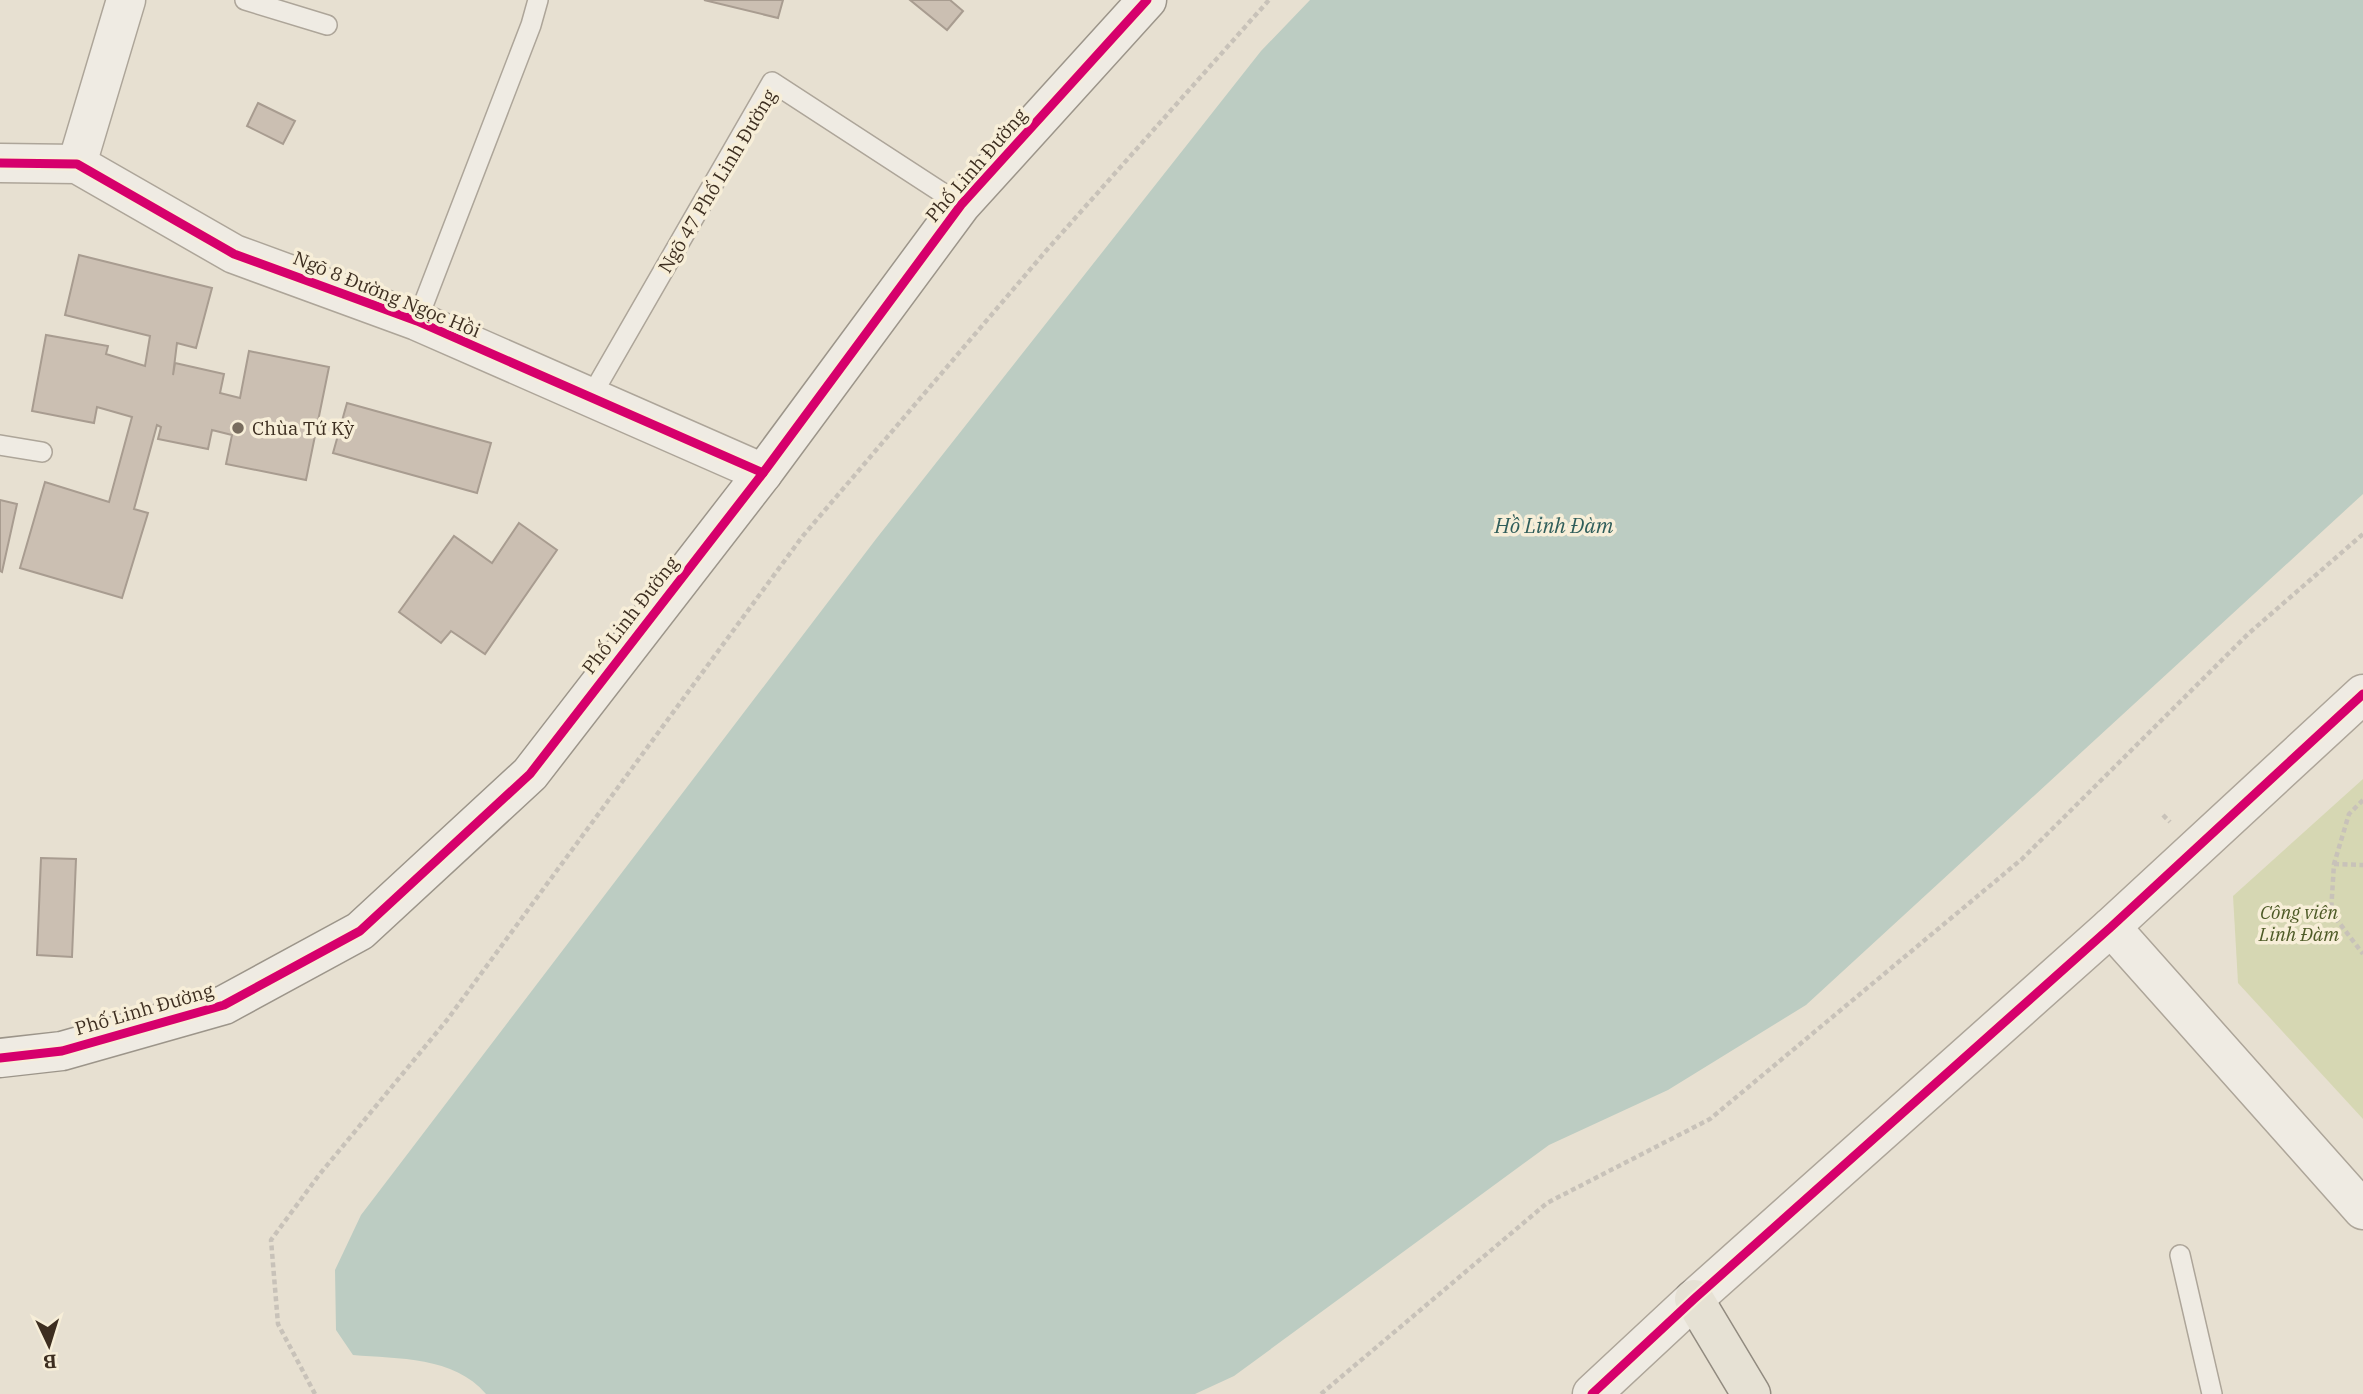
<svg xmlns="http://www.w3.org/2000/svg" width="2363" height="1394" font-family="'IBM Plex Serif',serif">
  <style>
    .green { fill: #d6d7b3 }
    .water { fill: #bcccc2 }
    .building { fill: #cbbfb2; stroke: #a89c90; stroke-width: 2 }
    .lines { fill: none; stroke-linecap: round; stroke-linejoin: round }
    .lane-casing { stroke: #ada599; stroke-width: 22 }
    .street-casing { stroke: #ada599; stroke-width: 41 }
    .secondary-casing { stroke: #9c958a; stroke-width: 41 }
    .primary-casing { stroke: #928b80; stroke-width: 41 }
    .path { stroke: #c8c2b9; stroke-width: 4.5; stroke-dasharray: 5 3.5; stroke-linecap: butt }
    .lane { stroke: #efebe3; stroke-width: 19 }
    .street { stroke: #efebe3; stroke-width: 38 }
    .secondary { stroke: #efebe3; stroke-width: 38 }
    .primary { stroke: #e6e1d4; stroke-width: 38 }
    .cycleway-casing { stroke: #f7eed8; stroke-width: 13 }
    .cycleway { stroke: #d6006c; stroke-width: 9 }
    .poi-dot { fill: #786c5e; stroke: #f7eed8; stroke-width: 2.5 }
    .labels { text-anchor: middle; stroke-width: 7; stroke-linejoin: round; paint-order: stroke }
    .street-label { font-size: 19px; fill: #3d2e20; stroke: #f7eed8 }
    .poi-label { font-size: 19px; fill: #3d2e20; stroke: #f7eed8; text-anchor: start }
    .park-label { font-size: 19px; font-style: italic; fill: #4d5a26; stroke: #f7eed8 }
    .water-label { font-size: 21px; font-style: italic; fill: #2f5d5a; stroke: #f7eed8 }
  </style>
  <rect width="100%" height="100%" fill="#e7e0d1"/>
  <polygon class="green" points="2363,779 2363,1119 2238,983 2233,896"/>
  <path class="water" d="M1310,0H2363V494L1806,1005L1668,1090L1549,1145L1234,1376L1195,1394H486C454,1356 398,1359 353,1355L336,1330L335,1270L361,1215L876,539L1261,51Z"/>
  <g class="building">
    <polygon points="704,0 783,0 778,18"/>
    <polygon points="910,0 950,0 963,11 947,30"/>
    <polygon points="258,103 295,121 283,144 247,126"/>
    <polygon points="79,255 212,288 196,348 177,343 173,375 175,363 224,374 220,393 240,398 249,351 329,367 306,480 226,464 232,435 212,430 208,449 158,439 161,427 157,425 134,509 148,513 122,598 20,568 45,482 109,502 132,417 97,407 94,423 32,411 46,335 108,346 106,354 145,366 150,336 65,315"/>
    <polygon points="347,403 491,443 477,493 333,453"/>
    <polygon points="0,500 17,504 2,572 0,571"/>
    <polygon points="519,523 557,550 485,654 451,631 441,643 399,612 454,536 492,563"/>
    <polygon points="41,858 76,859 72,957 37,955"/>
  </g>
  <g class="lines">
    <g class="lane-casing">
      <g id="lane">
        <polyline points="245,0 327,25"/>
        <polyline points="417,321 531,25 538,0"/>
        <polyline points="590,398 772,82 961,205"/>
        <polyline points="0,445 42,452"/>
        <polyline points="2180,1255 2212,1394"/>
      </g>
    </g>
    <g class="street-casing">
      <g id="street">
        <polyline points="0,163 77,164 234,254 417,321 763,473"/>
        <polyline points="77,164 126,0"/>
        <polyline points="2111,927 2363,1210"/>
        <polyline points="1592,1394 1694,1299 2111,927 2363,694"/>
      </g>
    </g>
    <g class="secondary-casing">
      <polyline id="secondary" points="0,1058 62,1051 224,1005 360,931 530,774 763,473 961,205 1147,0"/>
    </g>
    <g class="primary-casing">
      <polyline id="primary" points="1694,1299 1751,1394"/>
    </g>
    <g class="path">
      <polyline points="2363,800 2349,814 2334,864 2331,912 2363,954"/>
      <polyline points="2163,815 2170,822"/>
      <polyline points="2334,864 2363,865"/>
      <polyline points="315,1394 278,1324 271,1240 319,1175 447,1020 802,537 1045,252 1269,0"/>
      <polyline points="1321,1394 1547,1203 1710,1119 2022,859 2248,634 2363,534"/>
    </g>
    <use href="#lane" class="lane"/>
    <use href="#street" class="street"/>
    <use href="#secondary" class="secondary"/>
    <use href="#primary" class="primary"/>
    <g class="cycleway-casing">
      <g id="cycleway">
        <polyline points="0,163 77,164 234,254 417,321 763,473"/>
        <polyline points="0,1058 62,1051 224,1005 360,931 530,774 763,473 961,205 1147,0"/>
        <polyline points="1592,1394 1694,1299 2111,927 2363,694"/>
      </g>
    </g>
    <use href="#cycleway" class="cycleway"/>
  </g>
  <circle class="poi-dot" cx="238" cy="428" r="7"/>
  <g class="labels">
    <g class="street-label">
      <text transform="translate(976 165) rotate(-49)" y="7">Phố Linh Đường</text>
      <text transform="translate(717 181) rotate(-59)" y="7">Ngõ 47 Phố Linh Đường</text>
      <text transform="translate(387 294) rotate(22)" y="7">Ngõ 8 Đường Ngọc Hồi</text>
      <text transform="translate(630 615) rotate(-52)" y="7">Phố Linh Đường</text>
      <text transform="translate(144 1009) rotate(-16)" y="7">Phố Linh Đường</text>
    </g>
    <g class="poi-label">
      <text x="252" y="435">Chùa Tứ Kỳ</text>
    </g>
    <g class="park-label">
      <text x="2299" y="919">Công viên<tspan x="2299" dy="22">Linh Đàm</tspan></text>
    </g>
    <g class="water-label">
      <text x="1554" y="533">Hồ Linh Đàm</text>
    </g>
  </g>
  <g transform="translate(49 1345) rotate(176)" stroke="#f7eed8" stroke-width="5" paint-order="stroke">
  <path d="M0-5L12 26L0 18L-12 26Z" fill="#3d2e20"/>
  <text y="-10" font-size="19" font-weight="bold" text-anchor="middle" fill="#3d2e20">B</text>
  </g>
</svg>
